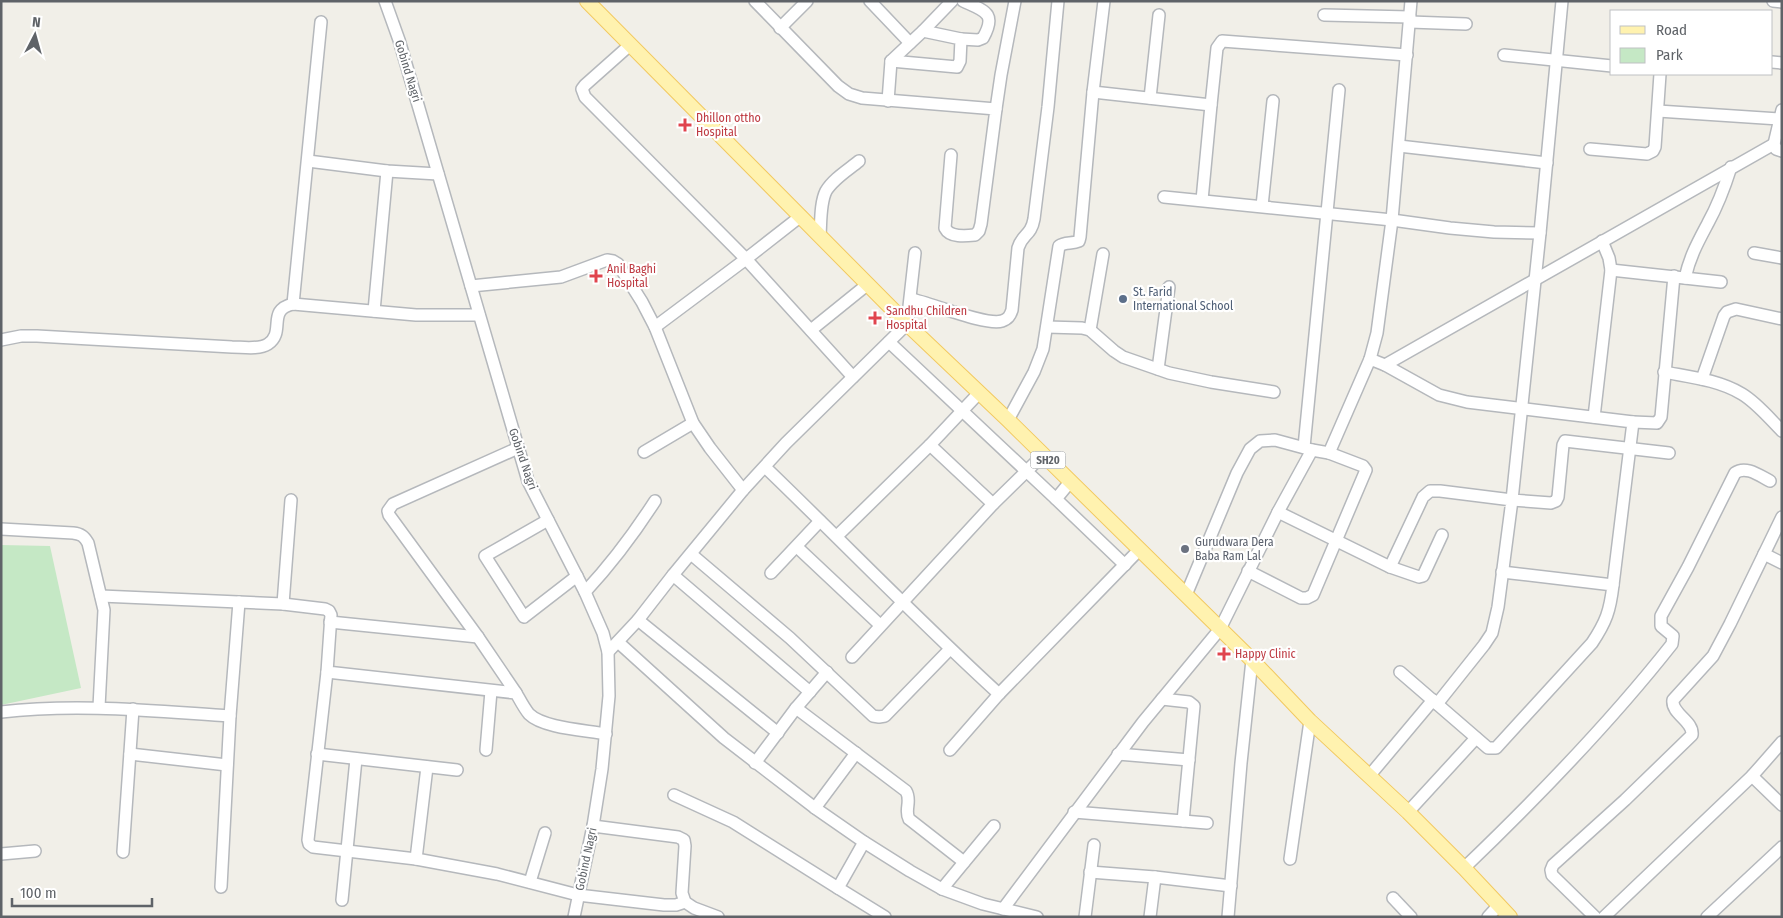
<svg xmlns="http://www.w3.org/2000/svg" width="1783" height="918" font-family="'Fira Sans Condensed',sans-serif">
  <style>
    .green { fill: #c5e8c5 }
    .lines { fill: none; stroke-linecap: round; stroke-linejoin: round }
    .minor-casing { stroke: #b5b8bc; stroke-width: 14 }
    .major-casing { stroke: #f2c960; stroke-width: 16 }
    .minor { stroke: #fff; stroke-width: 11 }
    .major { stroke: #fff2af; stroke-width: 14 }
    .health-dot { fill: #e0444e; stroke: #fff; stroke-width: 2 }
    .service-dot { fill: #5c6f8a; stroke: #fff; stroke-width: 2 }
    .worship-dot { fill: #6b7280; stroke: #fff; stroke-width: 2 }
    .labels { text-anchor: middle; stroke-width: 4.5; stroke-linejoin: round; paint-order: stroke }
    .shield { fill: #fff; stroke: #8f9295; stroke-width: 1 }
    .shield-label { font-size: 11px; font-weight: bold; fill: #5f6368 }
    .street-label { font-size: 12px; fill: #5f6368; stroke: #fff }
    .health-label { font-size: 12px; fill: #be3a42; stroke: #fff; text-anchor: start }
    .service-label { font-size: 12px; fill: #4e5e75; stroke: #fff; text-anchor: start }
    .worship-label { font-size: 12px; fill: #5b616d; stroke: #fff; text-anchor: start }
  </style>
  <rect width="100%" height="100%" fill="#f1efe8"/>
  <polygon class="green" points="1,545 50,546 81,688 1,705"/>
  <g class="lines">
    <g class="minor-casing">
      <g id="minor">
        <polyline points="385,1 399,40 528,481 585,592 603,633 608,652 609,696 602,769 593,826 574,917"/>
        <path d="M755,1L838,86L849,94L862,98L996,109L981,224L979,231L975,235C966,236 950,238 945,228L951,155"/>
        <polyline points="870,1 910,43"/>
        <polyline points="1562,1 1540,233 1512,500 1551,503 1556,501 1558,497 1563,445 1565,441 1669,453"/>
        <polyline points="1773,1 1782,2"/>
        <polyline points="1324,15 1410,17"/>
        <polyline points="1410,22 1466,24"/>
        <polyline points="780,28 807,1"/>
        <path d="M961,39L978,40L983,38C997,13 985,11 963,1"/>
        <polyline points="630,45 585,85 582,89 585,97 746,259 853,377"/>
        <polyline points="1504,55 1612,66"/>
        <polyline points="891,61 957,67 960,61 961,39 923,31"/>
        <polyline points="1772,62 1782,63"/>
        <polyline points="1093,92 1211,105 1202,200"/>
        <polyline points="1150,98 1159,15"/>
        <polyline points="888,101 891,61 923,31 952,1"/>
        <polyline points="1211,105 1217,48 1222,41 1407,55"/>
        <polyline points="996,109 1001,75 1015,1"/>
        <polyline points="1782,110 1774,144 1776,149 1782,151"/>
        <polyline points="1658,111 1779,119"/>
        <polyline points="1399,146 1547,163"/>
        <polyline points="1590,149 1647,154 1653,151 1655,147 1660,74"/>
        <polyline points="308,161 387,171 438,174"/>
        <polyline points="1164,197 1392,220 1450,228 1494,232 1540,233"/>
        <polyline points="1262,206 1273,101"/>
        <path d="M820,235C821,222 820,203 826,191C833,179 848,170 859,161"/>
        <polyline points="1754,253 1782,258"/>
        <polyline points="1611,270 1721,282"/>
        <path d="M1685,278C1690,256 1698,242 1708,223C1718,205 1725,186 1731,167"/>
        <polyline points="471,286 561,277 607,260 613,261 618,264 642,302 655,327 693,423 710,448 743,490"/>
        <path d="M911,299C931,303 986,326 1002,321C1008,319 1010,316 1012,310L1018,248C1022,234 1031,236 1034,219L1048,107L1058,1"/>
        <polyline points="293,304 321,22"/>
        <polyline points="374,311 387,171"/>
        <polyline points="655,327 746,259 801,216"/>
        <polyline points="1047,327 1082,328 1090,330 1114,351 1123,357 1169,373 1211,382 1274,392"/>
        <polyline points="811,330 868,284"/>
        <polyline points="1090,330 1103,254"/>
        <path d="M1,340L21,336H37L232,347C242,347 259,350 268,344C286,332 266,310 293,304L416,315H479"/>
        <polyline points="889,342 1056,499 1070,482"/>
        <polyline points="1370,359 1377,333 1392,220 1411,1"/>
        <polyline points="1385,365 1439,395 1467,402 1633,422 1613,585"/>
        <polyline points="1158,369 1169,287"/>
        <path d="M1664,372C1690,377 1719,380 1742,394C1757,403 1769,418 1782,431"/>
        <polyline points="1702,379 1724,316 1727,312 1736,309 1782,319"/>
        <polyline points="1594,417 1611,270 1609,258 1602,241"/>
        <path d="M1008,420L1034,372L1043,349L1059,246C1065,242 1072,244 1079,241L1080,237L1093,92L1104,1"/>
        <polyline points="1633,422 1657,423 1661,417 1674,276"/>
        <polyline points="930,445 993,504"/>
        <path d="M1304,447C1315,328 1328,209 1339,90"/>
        <polyline points="644,452 693,423"/>
        <path d="M765,467C843,542 919,621 999,694"/>
        <polyline points="1056,499 1125,565"/>
        <polyline points="1278,512 1390,567 1419,577 1423,576 1442,535"/>
        <polyline points="548,520 485,556 524,617 577,576"/>
        <path d="M1,529L73,533C81,534 84,536 88,543L104,610L99,707"/>
        <polyline points="837,536 930,445 979,393"/>
        <polyline points="797,547 880,625"/>
        <polyline points="691,554 790,638 873,716 879,717 885,716 950,649"/>
        <polyline points="1764,554 1782,563"/>
        <polyline points="1390,567 1423,497 1430,491 1440,491 1512,500 1498,607 1492,633 1484,645 1437,704"/>
        <polyline points="1248,571 1301,598 1307,598 1313,595 1366,470 1363,466 1329,453"/>
        <polyline points="771,573 820,521"/>
        <polyline points="673,575 810,692"/>
        <path d="M585,592C613,562 633,535 655,501"/>
        <polyline points="1186,595 1237,473 1250,449 1260,441 1275,440 1312,450"/>
        <path d="M101,596L283,604L325,609L329,611L331,615L327,672L516,693C520,700 524,708 529,714C543,728 585,730 606,734"/>
        <polyline points="283,604 291,500"/>
        <polyline points="638,620 778,733"/>
        <polyline points="330,622 478,637"/>
        <polyline points="618,642 724,738 815,808 864,842 910,871 942,889 983,904 1037,917"/>
        <polyline points="608,652 638,620 673,575 743,490 786,443 907,324 915,253"/>
        <polyline points="852,657 993,504 1043,455"/>
        <polyline points="327,672 308,840 309,844 313,847 416,859 497,874 578,895 664,905 676,905 685,902"/>
        <path d="M1400,672L1488,748H1496L1592,643C1606,622 1610,611 1613,585L1502,572"/>
        <polyline points="516,693 478,637 389,515 388,511 393,504 518,448"/>
        <polyline points="1162,699 1189,702 1194,706 1183,821"/>
        <path d="M796,708L906,791C912,801 904,810 909,819L964,862"/>
        <path d="M1,712C78,703 153,711 230,716L239,602"/>
        <polyline points="486,750 491,691"/>
        <polyline points="950,750 999,694 1139,550"/>
        <polyline points="130,754 227,765"/>
        <polyline points="317,754 457,770"/>
        <polyline points="1118,754 1189,760"/>
        <polyline points="755,763 796,708 827,672"/>
        <polyline points="1370,775 1433,700"/>
        <polyline points="1752,776 1782,805"/>
        <polyline points="674,795 733,822 838,888"/>
        <polyline points="815,808 856,753"/>
        <polyline points="1074,812 1207,823"/>
        <polyline points="1408,812 1476,738"/>
        <polyline points="593,826 678,837 684,840 685,846 682,893 685,902 694,908 718,917"/>
        <polyline points="864,842 838,888 885,917"/>
        <polyline points="123,852 133,709"/>
        <polyline points="1,854 35,851"/>
        <polyline points="416,859 427,767"/>
        <polyline points="1290,859 1310,721"/>
        <path d="M1464,868C1538,797 1609,724 1672,644L1673,636L1661,626V616L1688,567L1735,473C1746,465 1760,476 1770,481"/>
        <polyline points="1090,872 1155,877"/>
        <polyline points="530,882 545,833"/>
        <polyline points="221,887 230,716"/>
        <polyline points="942,889 994,826"/>
        <polyline points="1393,898 1411,917"/>
        <polyline points="342,900 356,759"/>
        <polyline points="1003,909 1143,722 1220,629 1278,512 1312,450 1329,453 1370,359 1385,365 1774,144"/>
        <polyline points="1085,917 1094,845"/>
        <polyline points="1150,917 1155,877 1231,886"/>
        <polyline points="1228,917 1241,763 1252,660"/>
        <polyline points="1488,917 1499,905"/>
        <path d="M1595,917L1552,875L1551,870L1553,865L1625,800L1692,735C1694,721 1671,714 1673,700L1713,656L1730,624L1782,517"/>
        <polyline points="1604,917 1752,776 1782,742"/>
        <polyline points="1707,917 1782,847"/>
      </g>
    </g>
    <g class="major-casing">
      <polyline id="major" points="587,1 907,324 1008,420 1252,660 1310,721 1408,812 1464,868 1510,917"/>
    </g>
    <use href="#minor" class="minor"/>
    <use href="#major" class="major"/>
  </g>
  <g class="health-dot">
    <path d="M682.5 117.5h5v5h5v5h-5v5h-5v-5h-5v-5h5z"/>
    <path d="M593.5 268.5h5v5h5v5h-5v5h-5v-5h-5v-5h5z"/>
    <path d="M872.5 310.5h5v5h5v5h-5v5h-5v-5h-5v-5h5z"/>
    <path d="M1221.5 646.5h5v5h5v5h-5v5h-5v-5h-5v-5h5z"/>
  </g>
  <circle class="service-dot" cx="1123" cy="299" r="5"/>
  <circle class="worship-dot" cx="1185" cy="549" r="5"/>
  <g class="labels">
    <rect class="shield" x="1030.5" y="451.5" width="35" height="17" rx="4"/>
    <g class="shield-label">
      <text x="1048" y="464">SH20</text>
    </g>
    <g class="street-label">
      <text transform="translate(408 71) rotate(73)" y="4">Gobind Nagri</text>
      <text transform="translate(523 459) rotate(71)" y="4">Gobind Nagri</text>
      <text transform="translate(586 859) rotate(-78)" y="4">Gobind Nagri</text>
    </g>
    <g class="health-label">
      <text x="696" y="122">Dhillon ottho<tspan x="696" dy="14">Hospital</tspan></text>
      <text x="607" y="273">Anil Baghi<tspan x="607" dy="14">Hospital</tspan></text>
      <text x="886" y="315">Sandhu Children<tspan x="886" dy="14">Hospital</tspan></text>
      <text x="1235" y="658">Happy Clinic</text>
    </g>
    <g class="service-label">
      <text x="1133" y="296">St. Farid<tspan x="1133" dy="14">International School</tspan></text>
    </g>
    <g class="worship-label">
      <text x="1195" y="546">Gurudwara Dera<tspan x="1195" dy="14">Baba Ram Lal</tspan></text>
    </g>
  </g>
  <rect width="1783" height="918" fill="none" stroke="#5f6368" stroke-width="5"/>
  <rect x="1610" y="10" width="162" height="65" fill="#ffffff" stroke="#bfc1c3"/>
  <rect x="1620" y="26" width="25" height="8" fill="#fff2af" stroke="#bfc1c3"/>
  <text x="1656" y="35" font-size="15" fill="#5f6368">Road</text>
  <rect x="1620" y="48" width="25" height="15" fill="#c5e8c5" stroke="#bfc1c3"/>
  <text x="1656" y="60" font-size="15" fill="#5f6368">Park</text>
  <g transform="translate(35 35) rotate(6)" stroke="#ffffff" stroke-width="4" paint-order="stroke">
  <path d="M0-4L9 19L0 12L-9 19Z" fill="#5f6368"/>
  <text y="-8" font-size="14" font-weight="bold" text-anchor="middle" fill="#5f6368">N</text>
  </g>
  <path d="M12 898v8h140v-8" fill="none" stroke="#5f6368" stroke-width="2.5"/>
  <text x="20" y="898" font-size="15" fill="#5f6368" stroke="#ffffff" stroke-width="4" paint-order="stroke">100 m</text>
</svg>
